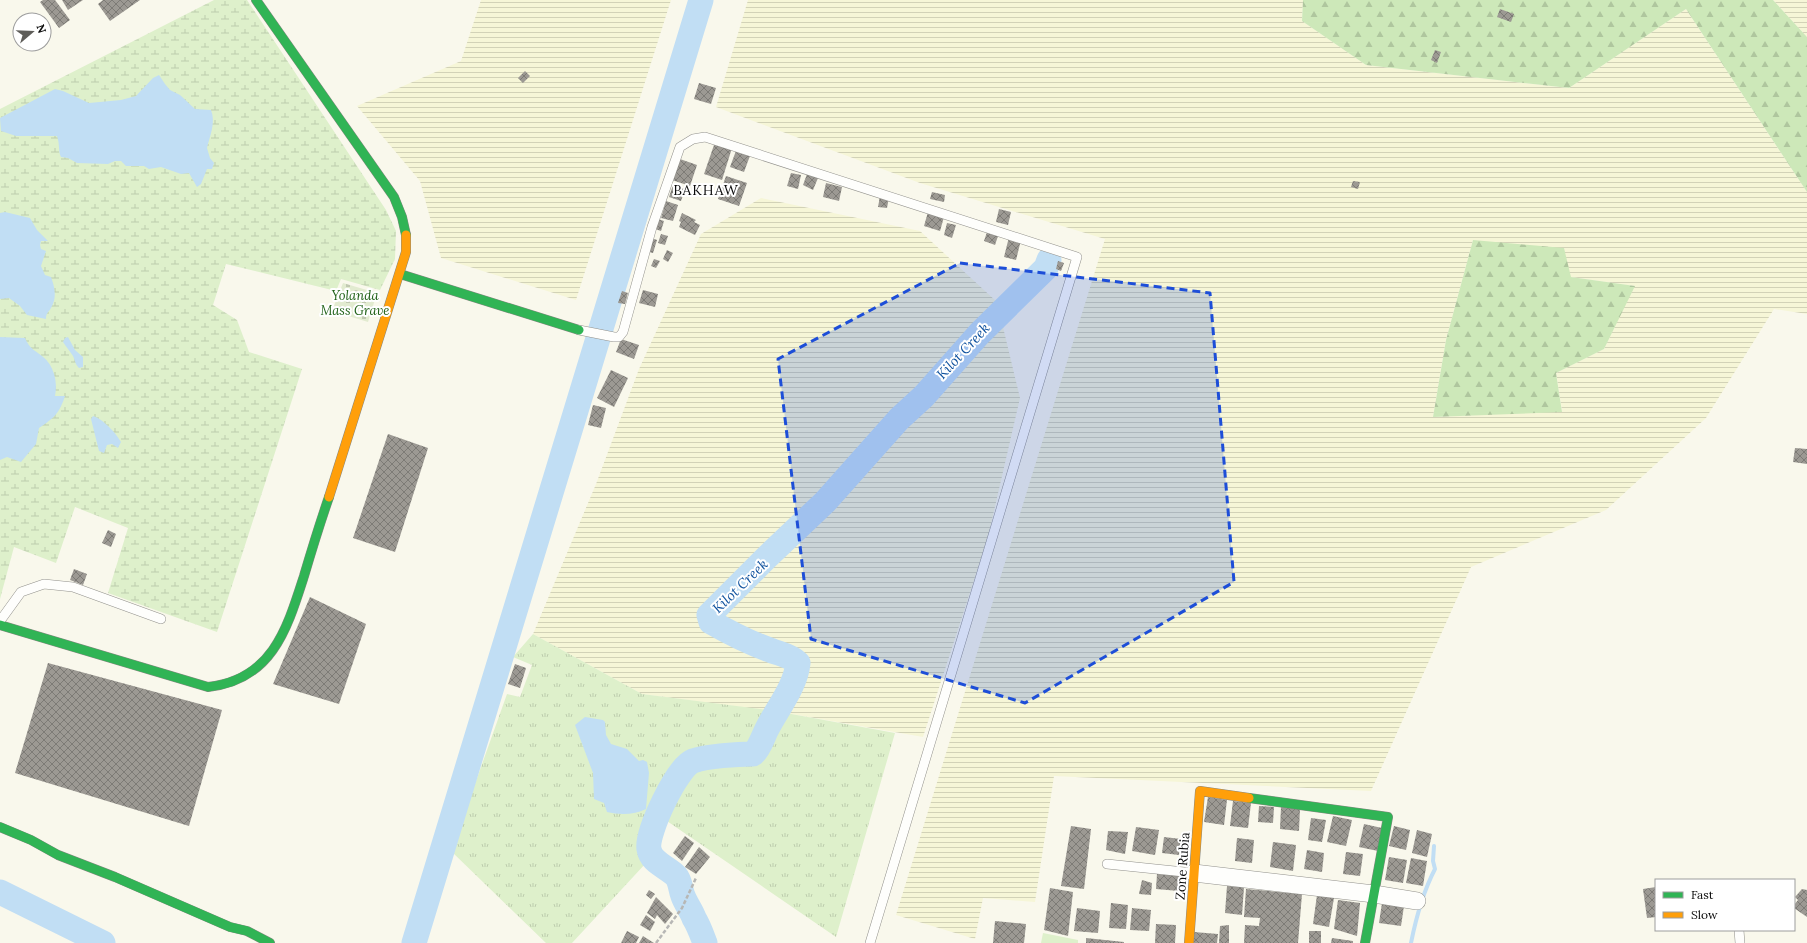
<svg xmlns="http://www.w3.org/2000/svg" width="1807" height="943" font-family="Lora,serif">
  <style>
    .farmland { fill: url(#farmland-rules); fill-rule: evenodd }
    .grass { fill: url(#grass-tufts) }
    .forest { fill: url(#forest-firs) }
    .wetland { fill: url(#wetland-marsh) }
    .cemetery { fill: url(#cemetery-stones) }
    .garden { fill: #def0cb }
    .water { fill: #c1def4 }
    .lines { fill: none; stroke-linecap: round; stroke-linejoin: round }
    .stream { stroke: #c1def4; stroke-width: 4 }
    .river { stroke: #c1def4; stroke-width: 25 }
    .building { fill: url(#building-cross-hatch) }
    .lane-casing { stroke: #92918c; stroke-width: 10 }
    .street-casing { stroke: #92918c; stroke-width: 18 }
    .fast-casing { stroke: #888882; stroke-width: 10 }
    .slow-casing { stroke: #888882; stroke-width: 10 }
    .path { stroke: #b7b7b5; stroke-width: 2.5; stroke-dasharray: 4 2; stroke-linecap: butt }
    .lane { stroke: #fefefc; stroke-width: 9 }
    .street { stroke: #fefefc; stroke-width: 17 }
    .fast { stroke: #30b455; stroke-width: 9 }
    .slow { stroke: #ff9f0a; stroke-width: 9 }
    .marked { fill: #1d4ed8; fill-opacity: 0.2; stroke: #1d4ed8; stroke-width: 3; stroke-dasharray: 8 5; stroke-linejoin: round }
    .labels { text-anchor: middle; stroke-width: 4; stroke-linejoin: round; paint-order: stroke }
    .park-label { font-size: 13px; font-style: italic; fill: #216219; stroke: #fff }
    .street-label { font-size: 13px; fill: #0a0a0a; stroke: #fff }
    .neighbourhood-label { font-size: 14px; letter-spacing: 1px; fill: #0a0a0a; stroke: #fff }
    .water-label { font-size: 14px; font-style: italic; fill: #10529e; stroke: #fff }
  </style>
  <defs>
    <pattern id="farmland-rules" width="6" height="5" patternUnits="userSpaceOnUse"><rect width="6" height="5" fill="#f6f6d7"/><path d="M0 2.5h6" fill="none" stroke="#d2d2b7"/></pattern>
    <pattern id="grass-tufts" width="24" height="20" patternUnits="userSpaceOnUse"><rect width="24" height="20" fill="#def0cb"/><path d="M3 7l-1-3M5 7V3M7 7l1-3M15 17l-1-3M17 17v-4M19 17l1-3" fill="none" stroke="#bdccad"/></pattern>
    <pattern id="forest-firs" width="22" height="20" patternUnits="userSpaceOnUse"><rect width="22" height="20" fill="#cde8b9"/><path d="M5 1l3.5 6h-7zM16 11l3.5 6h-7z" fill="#afc69e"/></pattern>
    <pattern id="wetland-marsh" width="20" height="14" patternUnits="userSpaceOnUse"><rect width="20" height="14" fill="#def0cb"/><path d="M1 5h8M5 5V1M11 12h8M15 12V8" fill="none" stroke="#bdccad"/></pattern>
    <pattern id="cemetery-stones" width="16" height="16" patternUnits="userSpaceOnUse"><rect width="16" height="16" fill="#e2ebd0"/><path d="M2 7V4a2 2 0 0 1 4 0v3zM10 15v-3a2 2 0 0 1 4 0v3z" fill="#c1c8b1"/></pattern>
    <pattern id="building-cross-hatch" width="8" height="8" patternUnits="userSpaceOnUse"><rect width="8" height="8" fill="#9c9993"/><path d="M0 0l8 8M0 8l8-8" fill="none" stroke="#7d7b76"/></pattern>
  </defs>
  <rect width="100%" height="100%" fill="#f9f8ec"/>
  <g class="farmland">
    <polygon points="481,0 671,0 576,300 441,258 420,181 357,106 461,61"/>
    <path d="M748,0H1303L1302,21L1366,65L1569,88L1686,9L1807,192V314L1774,309L1706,418L1606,510L1471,567L1371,791L1054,776L1035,902L983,898L975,939L896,915L1105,239L920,183L716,107ZM1473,240L1571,277L1634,286L1604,349L1556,373L1562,411L1433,417L1446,340Z"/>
    <polygon points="1773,0 1807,0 1807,37"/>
    <polygon points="761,198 920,231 997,302 1020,398 988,537 923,737 786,713 642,694 533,634 596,484 639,369 701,234"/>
  </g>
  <g class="grass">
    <path d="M533,634L642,694L767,710L751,744L686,755C665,771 643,824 638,850L646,863L572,943H546L451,851L507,694L520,697L532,665L513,657Z"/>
    <polygon points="786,713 895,733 836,937 664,819 677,794 695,768 756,763 765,755"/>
  </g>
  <g class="forest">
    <polygon points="1303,0 1773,0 1807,37 1807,192 1686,9 1569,88 1366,65 1302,21"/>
    <polygon points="1473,240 1564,248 1571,277 1635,286 1604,349 1556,373 1562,412 1433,417 1446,340"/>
  </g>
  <polygon class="wetland" points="214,0 247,0 386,210 396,231 395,259 380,290 341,279 336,291 226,264 213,305 237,320 249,352 302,369 217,632 108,593 128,528 75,507 56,563 14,547 0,599 0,109"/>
  <polygon class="cemetery" points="343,283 377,293 368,322 332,311"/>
  <polygon class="garden" points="1043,933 1078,940 1078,943 1041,943"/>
  <g class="water">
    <path d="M159,75L165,84L170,90L180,95L195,109L211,110C216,123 210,135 207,148L210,158L214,163L212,169H207L201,184L197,187L189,173L181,174L161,167L149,169L144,166H126L121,161H115L108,164L77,163L68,158L61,157C58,151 60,144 57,136H16L1,131L0,118L55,89L63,91L89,103L121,100L136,96L153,78Z"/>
    <path d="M5,212L30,218L37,230L48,241H41L40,245L41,249L46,251L41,266L45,275L51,277C55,288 57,298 51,308C48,313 46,313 46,319L27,315L20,306L9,298L0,299V213Z"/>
    <path d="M0,337L25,338C30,349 33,349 42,356C54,365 58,382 55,396H65C59,414 54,418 39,428L36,444L21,462L7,457L0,460Z"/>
    <path d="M68,337L75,350L83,357V367L79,368C75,364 75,360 73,356C70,351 66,347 63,342L65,338Z"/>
    <path d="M93,416C103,419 116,433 121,442L118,448L112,444L107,445L104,453L99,451L91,419Z"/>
    <path d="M585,717L603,720L605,722L606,735L611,744L627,749L639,761L643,760L647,762L649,773L646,809C635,815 619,815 607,812L604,803L594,799L593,773L575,725Z"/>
  </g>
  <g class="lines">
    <path class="stream" d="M1411,943C1416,918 1423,892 1435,869L1433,861L1434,846"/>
    <g class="river">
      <polyline points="0,892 103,943"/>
      <polyline points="414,943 701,0"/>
      <path d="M705,943C702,935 699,926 694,918C691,910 686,904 683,896C680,889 681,882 676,876C668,867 651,863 649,849C646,833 677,767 693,761C707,756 738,754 753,754C760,748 763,736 768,727C778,708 796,685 798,663C790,655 779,654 770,650C750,643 730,633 711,622L709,615L766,558L825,502L899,419L924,396L979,334L1046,268L1049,260"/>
    </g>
  </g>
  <g class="building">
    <polygon points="43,0 55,0 70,20 59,28 40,2"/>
    <polygon points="62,0 83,0 68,10"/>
    <polygon points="103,0 140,0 110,21 98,4"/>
    <polygon points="1500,9 1514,14 1511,22 1497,17"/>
    <polygon points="1435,50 1441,52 1437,63 1431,60"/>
    <polygon points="525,71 530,76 523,83 518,78"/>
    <polygon points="699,83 716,88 711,104 694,99"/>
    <polygon points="715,142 732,148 722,180 704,174"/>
    <polygon points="737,148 751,153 744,172 730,167"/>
    <polygon points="680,159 697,165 690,186 672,180"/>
    <polygon points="791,173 801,175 798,189 787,186"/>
    <polygon points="807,174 818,178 813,190 803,185"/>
    <polygon points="726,176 747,183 739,206 718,199"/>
    <polygon points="1353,181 1360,182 1358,189 1351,187"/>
    <polygon points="826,183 842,187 839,201 823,197"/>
    <polygon points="673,185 685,189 681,201 669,197"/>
    <polygon points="932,192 945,195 944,202 930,199"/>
    <polygon points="880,196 889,197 887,208 878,207"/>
    <polygon points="666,201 678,205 673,221 661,218"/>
    <polygon points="999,209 1011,212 1008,225 996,222"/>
    <polygon points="928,212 944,217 940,231 924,226"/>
    <polygon points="682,213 696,220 694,222 700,225 695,235 679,227 681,222 679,221"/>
    <polygon points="658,219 664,221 661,231 655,229"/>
    <polygon points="947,223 956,225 952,238 944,235"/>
    <polygon points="987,232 998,236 995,245 984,241"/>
    <polygon points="661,234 668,236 665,245 658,243"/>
    <polygon points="1009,237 1021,240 1016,260 1004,257"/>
    <polygon points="651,238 657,240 653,253 646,251"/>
    <polygon points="667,250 673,253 668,262 663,259"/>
    <polygon points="654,259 660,261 656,268 651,266"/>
    <polygon points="1058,261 1064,263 1061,271 1056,269"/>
    <polygon points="643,290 658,294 655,307 639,303"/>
    <polygon points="622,291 628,293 625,304 618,303"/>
    <polygon points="621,339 639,345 634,359 616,352"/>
    <polygon points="611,370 628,378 614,407 597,398"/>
    <polygon points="593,405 606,408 601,428 588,425"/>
    <polygon points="388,434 428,448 395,552 353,538"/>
    <polygon points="1795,448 1807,449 1807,464 1793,462"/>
    <polygon points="108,530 116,534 111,547 102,543"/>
    <polygon points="74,569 87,574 83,585 70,580"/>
    <polygon points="310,597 366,624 339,704 273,684"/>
    <polygon points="48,663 222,710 189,826 15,773"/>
    <polygon points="515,664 526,668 520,688 508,684"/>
    <polygon points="1208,797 1227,800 1224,825 1204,822"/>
    <polygon points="1233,801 1251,803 1248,828 1230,826"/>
    <polygon points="1259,806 1274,807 1273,823 1258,822"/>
    <polygon points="1281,807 1300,808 1299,831 1280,829"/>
    <polygon points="1333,816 1352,820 1346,846 1327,842"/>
    <polygon points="1311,818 1326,820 1322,842 1308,840"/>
    <polygon points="1364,824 1382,828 1378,851 1359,847"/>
    <polygon points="1071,826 1091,829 1084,889 1061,886"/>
    <polygon points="1394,826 1410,830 1406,850 1389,846"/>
    <polygon points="1136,827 1159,830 1155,855 1132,851"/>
    <polygon points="1417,830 1432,834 1427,857 1412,853"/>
    <polygon points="1108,831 1128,832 1125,854 1106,850"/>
    <polygon points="685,836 694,843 682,861 673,853"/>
    <polygon points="1164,837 1181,839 1179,855 1162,853"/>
    <polygon points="1237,838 1254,840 1252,863 1235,861"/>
    <polygon points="1273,842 1296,845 1293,871 1270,867"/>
    <polygon points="699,847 710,857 696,874 685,867"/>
    <polygon points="1307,850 1324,853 1322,872 1304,869"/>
    <polygon points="1346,852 1363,854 1360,876 1343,874"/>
    <polygon points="1389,857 1407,860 1403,883 1385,880"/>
    <polygon points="1411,858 1427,861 1423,886 1406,883"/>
    <polygon points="1157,874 1180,875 1179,891 1156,889"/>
    <polygon points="1142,880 1152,883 1151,895 1139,894"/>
    <polygon points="1227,886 1244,887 1242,915 1225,913"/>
    <polygon points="1656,887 1656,917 1647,918 1643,889"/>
    <polygon points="1050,888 1073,892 1068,936 1044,930"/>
    <polygon points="1246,889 1302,894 1298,943 1244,943 1245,925 1259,926 1260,918 1244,917"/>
    <polygon points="1802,889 1807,890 1807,917 1794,908 1794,905 1798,900 1795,897"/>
    <polygon points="649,890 655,894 651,899 646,895"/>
    <polygon points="1317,895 1334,898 1329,927 1313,924"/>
    <polygon points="656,897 673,914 665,924 657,915 655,919 647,913"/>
    <polygon points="1338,900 1360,903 1357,936 1334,929"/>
    <polygon points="1111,903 1128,905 1126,929 1109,928"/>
    <polygon points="1382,903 1404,906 1401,926 1379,923"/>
    <polygon points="1077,908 1100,911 1098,933 1074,931"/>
    <polygon points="1132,908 1151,910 1149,931 1130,930"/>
    <polygon points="646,915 655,922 650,931 640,925"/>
    <polygon points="995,921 1026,924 1024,943 993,943"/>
    <polygon points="1156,924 1176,925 1175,943 1155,943"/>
    <polygon points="1229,925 1229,943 1219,943 1220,926"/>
    <polygon points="627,931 639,937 636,943 621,943"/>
    <rect x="1309" y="931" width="12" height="12"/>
    <polygon points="1194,932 1218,934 1217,943 1193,943"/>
    <polygon points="643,936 654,943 639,943"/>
    <polygon points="1086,938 1124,942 1124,943 1086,943"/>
    <polygon points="1332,938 1353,941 1353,943 1331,943"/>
  </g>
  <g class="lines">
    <g class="lane-casing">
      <g id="lane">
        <polyline points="579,330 614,337 619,337 623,332 652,227 680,147 693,139 705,137 1077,257 870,943"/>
        <polyline points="0,621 21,592 44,584 73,587 161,619"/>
        <polyline points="1107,864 1194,873"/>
        <polyline points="1739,930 1740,943"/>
      </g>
    </g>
    <g class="street-casing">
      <polyline id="street" points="1194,873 1374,894 1417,901"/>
    </g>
    <g class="fast-casing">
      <g id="fast">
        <polyline points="256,0 394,197 402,217 406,235"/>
        <polyline points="400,274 579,330"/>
        <path d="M0,625L208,687C272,680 287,629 304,576C312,549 320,523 329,497"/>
        <polyline points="1249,798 1388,817 1365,943"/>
        <polyline points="0,827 31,840 58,855 115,877 230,927 247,931 270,943"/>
      </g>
    </g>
    <g class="slow-casing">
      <g id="slow">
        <polyline points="329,497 406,252 406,235"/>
        <polyline points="1189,943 1200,791 1249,798"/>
      </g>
    </g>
    <polyline class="path" points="656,943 682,908 696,878"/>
    <use href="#lane" class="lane"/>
    <use href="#street" class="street"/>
    <use href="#fast" class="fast"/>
    <use href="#slow" class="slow"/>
  </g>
  <path class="marked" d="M960,263L1210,293L1234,582L1025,703L811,639L778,359Z"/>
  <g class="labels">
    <g class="park-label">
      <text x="355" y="300">Yolanda<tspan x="355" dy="15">Mass Grave</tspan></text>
    </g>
    <g class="street-label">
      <text transform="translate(1182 866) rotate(-86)" y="5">Zone Rubia</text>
    </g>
    <g class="neighbourhood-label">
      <text x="706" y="195">BAKHAW</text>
    </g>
    <g class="water-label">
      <text transform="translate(963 351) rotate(-47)" y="5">Kilot Creek</text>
      <text transform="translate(740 586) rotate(-44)" y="5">Kilot Creek</text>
    </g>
  </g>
  <rect x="1655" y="879" width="140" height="52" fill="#ffffff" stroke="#9d9d9d"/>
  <rect x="1663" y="892" width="20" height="6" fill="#30b455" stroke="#9d9d9d"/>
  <text x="1691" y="899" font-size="12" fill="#0a0a0a">Fast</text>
  <rect x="1663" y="912" width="20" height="6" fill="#ff9f0a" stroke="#9d9d9d"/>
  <text x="1691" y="919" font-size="12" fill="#0a0a0a">Slow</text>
  <g transform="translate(32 32) rotate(71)"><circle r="19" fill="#ffffff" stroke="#9d9d9d"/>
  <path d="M0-3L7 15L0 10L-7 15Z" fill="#5e5d59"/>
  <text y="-6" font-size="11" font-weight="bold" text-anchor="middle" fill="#0a0a0a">N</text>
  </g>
</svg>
